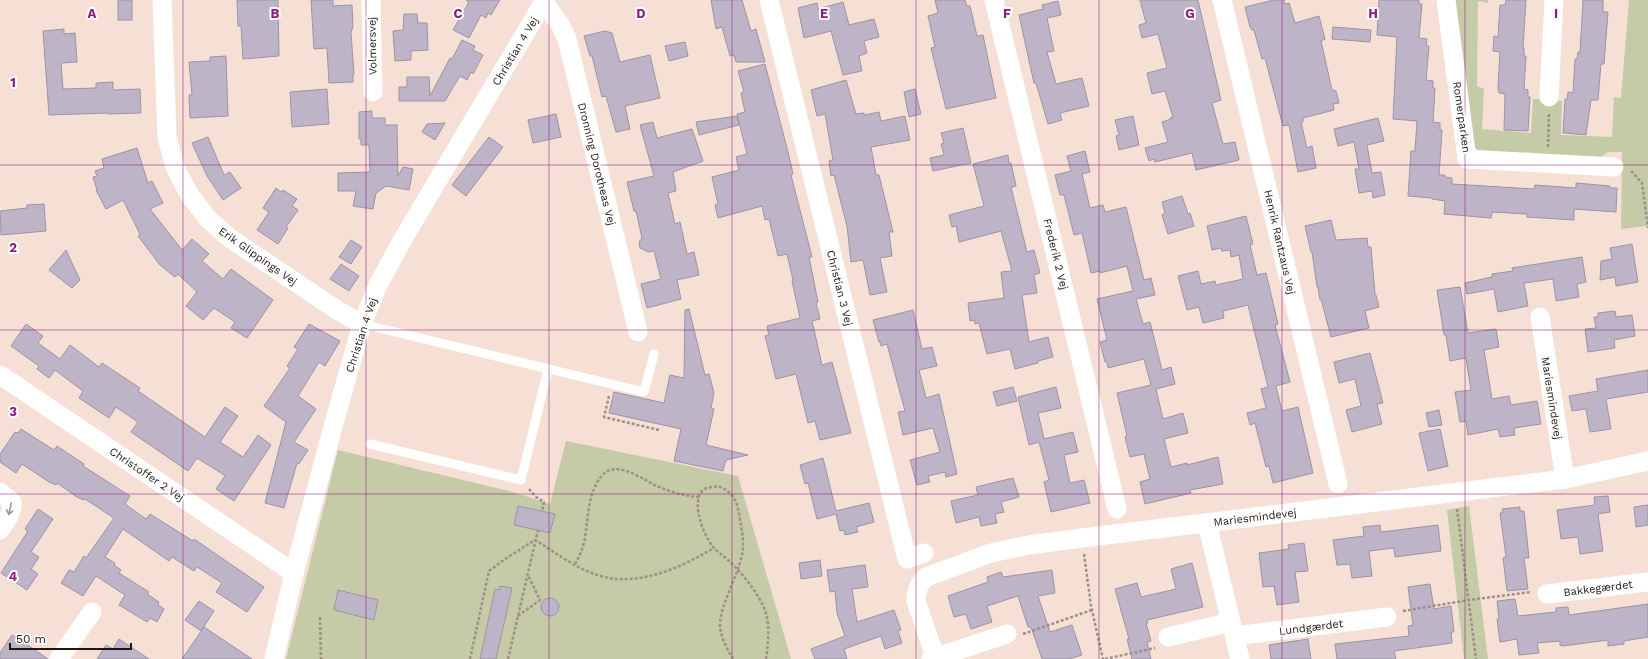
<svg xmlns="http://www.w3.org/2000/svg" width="1648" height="659" font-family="'Work Sans',sans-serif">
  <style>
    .green { fill: #c5caa7 }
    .building { fill: #beb4c7; stroke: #9c93a5 }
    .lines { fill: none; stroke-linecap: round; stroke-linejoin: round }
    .path { stroke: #9f8f87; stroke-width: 2.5; stroke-dasharray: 3 2; stroke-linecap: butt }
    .service { stroke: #fff; stroke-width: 9 }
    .minor { stroke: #fff; stroke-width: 19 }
    .oneway { stroke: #9a9695 }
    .grid { fill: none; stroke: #8c1d80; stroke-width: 1; stroke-opacity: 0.55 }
    .labels { text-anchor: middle; stroke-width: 4; stroke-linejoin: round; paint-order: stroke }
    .street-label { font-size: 11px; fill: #1e1613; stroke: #fff }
    .grid-label { font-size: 13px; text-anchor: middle; font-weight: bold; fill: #8c1d80; stroke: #fff; stroke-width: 4; stroke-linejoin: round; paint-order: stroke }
  </style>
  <rect width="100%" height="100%" fill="#f6e0d6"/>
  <g class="green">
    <polygon points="1454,0 1488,0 1488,3 1478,1 1477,86 1484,89 1482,129 1531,133 1533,99 1562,101 1561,135 1612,137 1614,97 1621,98 1629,0 1648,0 1648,226 1621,229 1622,152 1608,152 1600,158 1483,154 1472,145"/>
    <polygon points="566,441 738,476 791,659 286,659 338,450 513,492 550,504"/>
    <polygon points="1469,506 1488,659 1464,659 1447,510"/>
  </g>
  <g class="building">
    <rect x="118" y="0" width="14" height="20"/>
    <polygon points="237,0 278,0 279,56 243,59 241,26 238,26"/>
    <polygon points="311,0 333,0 333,6 352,5 353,26 351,33 354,74 353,74 353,82 329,83 327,48 314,49"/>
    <polygon points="466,0 500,0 491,15 488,13 486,18 481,15 469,38 453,30 469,2"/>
    <polygon points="711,0 742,0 751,31 756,29 765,62 736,62 734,55 730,56 722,27 716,29"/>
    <polygon points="935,0 965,0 967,6 970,6 977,36 983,35 996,98 946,109 931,48 935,47 928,16 938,13"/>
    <polygon points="1140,0 1198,0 1221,100 1212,103 1223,144 1235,142 1239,160 1196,170 1192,153 1155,162 1154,159 1149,161 1145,148 1168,142 1162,122 1171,119 1170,118 1173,117 1165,91 1152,94 1147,73 1167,68 1158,34 1142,38 1139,25 1146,23"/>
    <polygon points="1274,0 1284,0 1285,4 1289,3 1295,23 1319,16 1325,39 1321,41 1332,90 1336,91 1339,103 1333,104 1334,110 1303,118 1303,122 1301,122 1307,148 1312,146 1316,168 1298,172 1289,125 1283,126 1265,58 1262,59 1254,30 1252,30 1250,27 1245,7"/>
    <polygon points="1379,0 1419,0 1419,4 1422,4 1419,38 1427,39 1426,46 1429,46 1426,80 1433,81 1433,88 1435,88 1433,122 1440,123 1440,130 1442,130 1439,175 1445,175 1445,177 1452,178 1452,184 1534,189 1535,185 1576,188 1576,183 1610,186 1610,188 1617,188 1616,212 1574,209 1574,220 1527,217 1527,214 1492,212 1491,218 1444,214 1445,201 1432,199 1432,198 1408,196 1411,151 1415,151 1417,121 1393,119 1397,37 1377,35"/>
    <polygon points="1506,0 1526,0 1523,48 1524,48 1524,56 1526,56 1524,89 1528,90 1528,97 1530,97 1528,131 1504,130 1505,94 1499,93 1498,88 1500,52 1493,51 1494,36 1498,37 1500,5 1505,5"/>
    <polygon points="1583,0 1603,0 1603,12 1608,12 1604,64 1601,64 1598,100 1591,100 1586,135 1563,133 1565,99 1567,100 1568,92 1573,93 1575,59 1577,59 1578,52 1580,52"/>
    <polygon points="1058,1 1061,15 1047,18 1054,51 1047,52 1056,84 1082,78 1089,106 1060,113 1062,120 1048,124 1036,83 1034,83 1019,15 1043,9 1042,5"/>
    <polygon points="843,2 849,25 874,19 879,37 864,41 867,53 859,56 862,71 843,75 831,31 804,38 798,8 817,3 818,9"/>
    <polygon points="404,14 417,14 418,23 427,23 428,50 411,51 411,60 395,61 393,31 403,30"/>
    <polygon points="1333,27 1371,30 1370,42 1332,39"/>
    <polygon points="64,29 64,34 75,33 77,62 61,63 63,89 96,88 96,83 113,82 113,90 140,89 141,113 108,114 108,113 49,115 43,31"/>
    <polygon points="605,31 612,33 620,62 650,55 660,98 625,106 630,129 616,132 606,96 602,97 592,56 590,56 584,36"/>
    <polygon points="462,40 475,46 473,50 483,55 473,74 471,72 467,80 460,76 445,101 399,101 399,87 407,87 407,77 429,77 430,96 450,58 452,59"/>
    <polygon points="685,42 688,56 669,61 665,46"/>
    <polygon points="226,56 228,116 190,118 189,95 192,95 189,62 210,61 210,57"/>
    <polygon points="765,64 788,152 793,174 791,175 812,257 809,257 818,302 816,303 820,319 812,321 822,365 832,362 851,433 820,440 815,421 808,423 796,374 776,379 765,336 769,335 767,326 800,318 792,281 793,280 787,254 778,256 769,219 765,220 762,206 718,218 715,205 718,204 712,177 739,170 736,157 747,154 737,114 745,112 741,93 744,92 738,71"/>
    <polygon points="846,80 856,114 864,113 864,115 879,112 881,121 905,116 910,140 871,147 876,175 879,175 893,232 889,232 892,256 880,258 887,292 870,295 863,260 851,262 847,226 834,175 831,176 829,161 833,160 825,114 817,116 811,90"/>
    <polygon points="327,89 329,124 292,127 290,92"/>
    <polygon points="915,89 921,114 909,117 904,92"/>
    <polygon points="372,111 372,118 385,118 385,125 397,125 398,176 403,167 413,169 409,190 386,186 376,193 373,209 353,206 356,191 338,191 338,173 370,172 369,145 361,145 361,139 359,139 359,112"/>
    <polygon points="556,114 561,137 533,143 528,120"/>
    <polygon points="737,116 739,125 699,135 696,122"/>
    <polygon points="1133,116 1139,145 1119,150 1116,136 1119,135 1115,120"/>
    <polygon points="1378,118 1384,141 1367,145 1372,173 1381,172 1385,195 1373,198 1372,191 1359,193 1355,169 1359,169 1354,142 1338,146 1334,129"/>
    <polygon points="653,122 657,138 692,129 703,161 673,172 676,191 668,193 675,224 680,222 687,254 694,252 699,275 677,280 681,299 647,308 641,284 661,279 654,251 648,252 640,248 639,242 642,238 636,211 634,211 627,182 654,176 640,125"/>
    <polygon points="445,123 435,140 422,132 427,124"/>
    <polygon points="963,128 971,163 933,171 930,158 944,155 941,144 944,143 941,133"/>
    <polygon points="208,137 224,175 230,172 241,188 223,200 207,176 192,143"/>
    <polygon points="489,137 503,147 466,196 452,185"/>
    <polygon points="137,148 148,183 152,181 163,203 150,209 182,250 192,239 209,254 202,261 223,279 231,269 273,300 247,338 231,328 235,322 214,308 203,320 186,306 197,292 178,274 175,277 160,265 138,236 140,234 123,200 106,209 96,190 97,190 93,177 97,176 95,171 104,168 102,159"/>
    <polygon points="1085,151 1090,172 1082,174 1090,208 1103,205 1105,212 1126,207 1144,280 1151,278 1155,295 1136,299 1143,324 1150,322 1162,370 1171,367 1175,384 1156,389 1163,419 1183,413 1188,433 1164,439 1171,467 1187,463 1187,465 1218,457 1223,484 1190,490 1191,493 1145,504 1140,482 1150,479 1144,454 1130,457 1125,437 1127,436 1117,393 1151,385 1144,359 1108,368 1107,362 1105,362 1100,342 1107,340 1097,299 1133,291 1127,266 1100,273 1100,271 1091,273 1082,233 1074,235 1064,195 1060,195 1055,175 1071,171 1067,156"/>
    <polygon points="1008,155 1009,163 1011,163 1016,186 1011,187 1027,252 1034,250 1040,273 1034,275 1037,293 1022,295 1029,342 1048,337 1053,357 1038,361 1038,363 1015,369 1010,349 987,354 979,323 975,324 974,320 970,321 968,303 1004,298 1001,272 1012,271 1001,231 959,242 956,226 952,227 949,215 984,206 973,164"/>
    <polygon points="276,188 281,192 283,190 297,199 292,206 298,210 286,227 288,228 278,244 257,230 269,212 263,208"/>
    <polygon points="1182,196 1188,214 1190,213 1194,226 1168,234 1162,215 1165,213 1162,202"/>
    <polygon points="44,204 46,231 1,235 0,211 27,208 27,205"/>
    <polygon points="1246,216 1253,244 1250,245 1257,275 1266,273 1278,324 1275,325 1290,382 1276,386 1282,411 1298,407 1313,473 1273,483 1269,466 1266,467 1255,423 1250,425 1247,413 1266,408 1261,389 1268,387 1248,305 1223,311 1224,318 1203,323 1199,307 1187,310 1178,276 1198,271 1201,284 1215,281 1216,285 1243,279 1239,255 1231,257 1230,250 1222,251 1221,248 1212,250 1207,226"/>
    <polygon points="1331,220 1336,240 1367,238 1368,247 1371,247 1375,295 1376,295 1379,307 1365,311 1369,328 1331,337 1321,299 1320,300 1318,287 1317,287 1312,252 1311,252 1305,226"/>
    <polygon points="351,240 362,247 351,264 339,257"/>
    <polygon points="1632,244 1638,282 1616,286 1615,277 1600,280 1601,261 1612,259 1610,248"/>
    <polygon points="66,250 80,280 72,288 49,270"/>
    <polygon points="1582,257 1586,282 1577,284 1579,297 1556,301 1553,279 1524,283 1528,306 1498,312 1494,289 1467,294 1465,283 1492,277 1492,274 1513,271 1512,268"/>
    <polygon points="341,264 359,276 349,291 330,279"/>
    <polygon points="1460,287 1468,333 1496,329 1499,347 1484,350 1492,399 1509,396 1511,405 1537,401 1541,424 1514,428 1515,435 1500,437 1498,429 1468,435 1466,421 1460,422 1455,392 1471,390 1466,358 1450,361 1446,335 1444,335 1437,290"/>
    <polygon points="689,309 705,375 709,374 714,393 711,408 714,409 706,445 748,455 726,460 723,471 674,461 681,429 609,413 614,392 664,403 670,375 684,378 685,310"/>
    <polygon points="913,310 922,349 932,347 937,366 919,370 926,398 939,394 957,474 946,477 945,472 928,476 930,482 917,485 910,460 940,452 933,428 903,435 898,412 905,411 887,344 881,346 880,342 879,342 873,320"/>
    <polygon points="1615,311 1616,317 1632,315 1635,336 1614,340 1615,348 1588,352 1585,329 1596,328 1594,317 1598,317 1598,313"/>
    <polygon points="26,324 43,336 38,343 60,359 70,345 99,367 102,363 140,388 138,391 205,437 225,407 238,416 220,442 243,457 258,435 271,445 234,501 216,489 225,476 218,471 197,458 188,471 131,432 138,422 116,407 109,418 79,398 83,391 55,370 49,378 37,369 39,366 11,346"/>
    <polygon points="309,324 340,341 325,366 319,362 298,396 316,409 294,442 308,450 299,464 297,463 284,508 265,503 286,422 264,406 290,368 287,366 298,349 294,347"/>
    <polygon points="1370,353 1383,403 1377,404 1382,424 1352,432 1346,410 1361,406 1355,379 1339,383 1334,362"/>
    <polygon points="1648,370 1648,392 1606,399 1611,429 1590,432 1586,409 1572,411 1569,396 1598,391 1596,379"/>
    <polygon points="1013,387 1017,401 997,406 993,392"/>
    <polygon points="1056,387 1061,408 1038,413 1044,439 1073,432 1078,452 1064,455 1070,483 1084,480 1090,503 1051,512 1044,482 1049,480 1039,442 1029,445 1018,397"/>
    <polygon points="1439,410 1442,425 1429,427 1426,413"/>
    <polygon points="21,429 54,450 57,446 84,464 83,466 130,496 125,504 146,519 150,514 193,541 194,539 264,587 247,612 216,592 222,583 197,567 194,571 172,557 169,561 123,529 105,557 115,563 114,565 121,570 119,573 149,592 147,594 159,602 158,605 164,609 157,622 150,618 147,622 119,605 125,595 96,576 83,596 61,583 69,570 74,572 84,556 86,558 114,518 85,499 84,500 77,497 57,483 56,485 49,482 22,464 16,473 0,462 0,454 15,432 18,433"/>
    <polygon points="1440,429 1448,466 1428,471 1419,433"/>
    <polygon points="823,458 836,511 869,503 874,522 856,527 858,532 845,535 844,530 840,531 836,514 817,519 808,483 805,484 800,465"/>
    <polygon points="1013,478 1019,497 1001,502 1004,512 995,514 997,523 981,526 979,517 956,523 951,501 978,495 976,487"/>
    <polygon points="1608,496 1610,512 1598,514 1603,551 1580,554 1578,537 1561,539 1557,510 1595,505 1594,497"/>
    <polygon points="1648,505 1648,525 1636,527 1634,507"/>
    <polygon points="518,506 555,514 550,533 514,525"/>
    <polygon points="1520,507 1520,511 1524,511 1529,558 1524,558 1528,589 1507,591 1503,558 1506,557 1500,513 1503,513 1502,509"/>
    <polygon points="38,509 53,519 31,552 39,557 31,569 38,574 27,590 1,573 28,531 25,529"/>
    <polygon points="1380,525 1381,532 1438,525 1441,551 1395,557 1394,548 1369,551 1372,576 1352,578 1350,564 1337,565 1333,540 1364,536 1363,527"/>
    <polygon points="1304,543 1308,571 1295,572 1299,602 1277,605 1274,586 1263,587 1259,553 1289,549 1288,545"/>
    <polygon points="820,560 822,576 801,579 799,563"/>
    <polygon points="1192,563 1203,607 1147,620 1148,623 1146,623 1151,641 1147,642 1151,659 1132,659 1127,639 1129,639 1115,589 1137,583 1141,597 1176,589 1171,569"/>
    <polygon points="865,565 868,587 852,589 857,622 894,610 901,630 898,631 902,643 885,649 881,636 844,649 847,659 815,659 811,649 845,636 837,613 835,591 830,592 827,570"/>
    <polygon points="1052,570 1055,593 1038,596 1050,632 1072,625 1082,655 1069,659 1042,659 1031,627 1028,627 1018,596 987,606 992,622 971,629 966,614 954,617 948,596 988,582 987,577 1001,572 1003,577"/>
    <polygon points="1430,584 1434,609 1451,606 1454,632 1451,632 1452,643 1394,651 1396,659 1337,659 1335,644 1409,636 1408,626 1413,625 1408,587"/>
    <polygon points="500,586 512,588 496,659 480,659 495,589 499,590"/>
    <polygon points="338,590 378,600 374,620 334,610"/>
    <circle cx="550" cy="607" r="9"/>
    <polygon points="1515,599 1518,616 1556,612 1556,608 1568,607 1569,615 1648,604 1648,637 1624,641 1624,644 1608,646 1608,640 1563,646 1560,645 1560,641 1537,643 1539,653 1519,655 1517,639 1500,642 1497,619 1499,619 1497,601"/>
    <polygon points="199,601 214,611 201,631 185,620"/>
    <polygon points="204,627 252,659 182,659"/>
    <polygon points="12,635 29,646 48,659 0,659 0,653"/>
    <polygon points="119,639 149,659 97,659 106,645 113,649"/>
    <polygon points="1308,639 1311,659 1271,659 1269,645"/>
  </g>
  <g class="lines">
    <g class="path">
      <polyline points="1548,147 1549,112"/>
      <polyline points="1631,171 1642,183 1648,228"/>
      <polyline points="609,396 604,417 659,430"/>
      <polyline points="529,489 536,497 544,502 542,511"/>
      <polyline points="1457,509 1476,659"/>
      <polyline points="1084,554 1091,606 1103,659"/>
      <path d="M575,564C580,556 583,548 585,538C588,518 588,486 606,472C621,462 645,481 657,486C671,492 684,496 699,497"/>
      <polyline points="1403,611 1469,600 1531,592"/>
      <polyline points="518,616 540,600 528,575"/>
      <polyline points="320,617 321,659"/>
      <polyline points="1023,634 1092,610"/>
      <path d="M470,659L489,571L508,557L535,540C555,552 575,568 597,575C637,588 680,568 714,548"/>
      <polyline points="508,659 538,530"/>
      <path d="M733,659C727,649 719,634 720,622C723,596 744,567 743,543C743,535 741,527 740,519C737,502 735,493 718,486C713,487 707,487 703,490C690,503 704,535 713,547C717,552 724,556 729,561C743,574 760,595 766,613C770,628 768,644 766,659"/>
      <polyline points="1105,659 1155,648"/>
    </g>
    <g class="service">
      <polyline points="362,324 644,392 654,354"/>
      <polyline points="370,444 521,480 548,369"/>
    </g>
    <g class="minor">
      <polyline points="162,0 167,137 175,167 189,194 208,219 231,239 337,310 362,324"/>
      <polyline points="371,0 373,92"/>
      <polyline points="769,0 907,559 924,553"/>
      <polyline points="994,0 1117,509"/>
      <polyline points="1222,0 1338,484"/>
      <polyline points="1446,0 1467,159 1614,167"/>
      <polyline points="544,2 561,26 567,39 638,332"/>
      <polyline points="1549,97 1554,0"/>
      <polyline points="1540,317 1565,479"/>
      <polyline points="0,375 294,573"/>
      <path d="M0,492L12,502C13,513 6,521 0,530"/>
      <polyline points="1207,523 1240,659"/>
      <polyline points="1547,594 1648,582"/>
      <polyline points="1235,636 1387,617"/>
      <polyline points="1168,637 1231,622"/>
      <polyline points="59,659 92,612"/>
      <polyline points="274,659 294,573 334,423 362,324 378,285 403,239 545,0"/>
      <polyline points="931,659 1007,634"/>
      <path d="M936,659L916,601C916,590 919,584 926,577L991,553L1029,545L1082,538L1565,479L1648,461"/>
    </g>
  </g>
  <defs><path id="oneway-shaft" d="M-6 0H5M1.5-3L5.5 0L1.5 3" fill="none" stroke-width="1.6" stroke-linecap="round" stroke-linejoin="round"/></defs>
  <use class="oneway" href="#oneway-shaft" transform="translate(10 509) rotate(102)"/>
  <path class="grid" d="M183,0V659M366,0V659M549,0V659M732,0V659M916,0V659M1099,0V659M1282,0V659M1465,0V659M0,165H1648M0,330H1648M0,494H1648"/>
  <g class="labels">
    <g class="street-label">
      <text transform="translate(372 46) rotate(-91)" y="4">Volmersvej</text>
      <text transform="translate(515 51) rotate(-59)" y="4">Christian 4 Vej</text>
      <text transform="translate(1462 117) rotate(82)" y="4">Romerparken</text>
      <text transform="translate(597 164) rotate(76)" y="4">Dronning Dorotheas Vej</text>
      <text transform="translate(1280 242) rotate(77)" y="4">Henrik Rantzaus Vej</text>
      <text transform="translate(1056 254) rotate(76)" y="4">Frederik 2 Vej</text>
      <text transform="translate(258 256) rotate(35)" y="4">Erik Glippings Vej</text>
      <text transform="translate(840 288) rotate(76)" y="4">Christian 3 Vej</text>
      <text transform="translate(361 335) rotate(-72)" y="4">Christian 4 Vej</text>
      <text transform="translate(1552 398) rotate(81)" y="4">Mariesmindevej</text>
      <text transform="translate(147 474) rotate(34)" y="4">Christoffer 2 Vej</text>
      <text transform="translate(1255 517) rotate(-7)" y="4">Mariesmindevej</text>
      <text transform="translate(1598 588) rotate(-7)" y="4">Bakkegærdet</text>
      <text transform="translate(1311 627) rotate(-7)" y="4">Lundgærdet</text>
    </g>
  </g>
  <g class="grid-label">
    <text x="92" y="18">A</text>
    <text x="275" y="18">B</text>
    <text x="458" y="18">C</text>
    <text x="641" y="18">D</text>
    <text x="824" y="18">E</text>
    <text x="1007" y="18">F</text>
    <text x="1190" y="18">G</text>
    <text x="1373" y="18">H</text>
    <text x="1556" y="18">I</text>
    <text x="13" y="87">1</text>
    <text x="13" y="252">2</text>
    <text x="13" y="416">3</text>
    <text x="13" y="581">4</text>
  </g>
  <path d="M10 643v6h121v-6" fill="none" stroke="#1e1613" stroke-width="2"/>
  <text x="16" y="643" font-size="12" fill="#1e1613" stroke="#ffffff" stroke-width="3" paint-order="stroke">50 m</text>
</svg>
